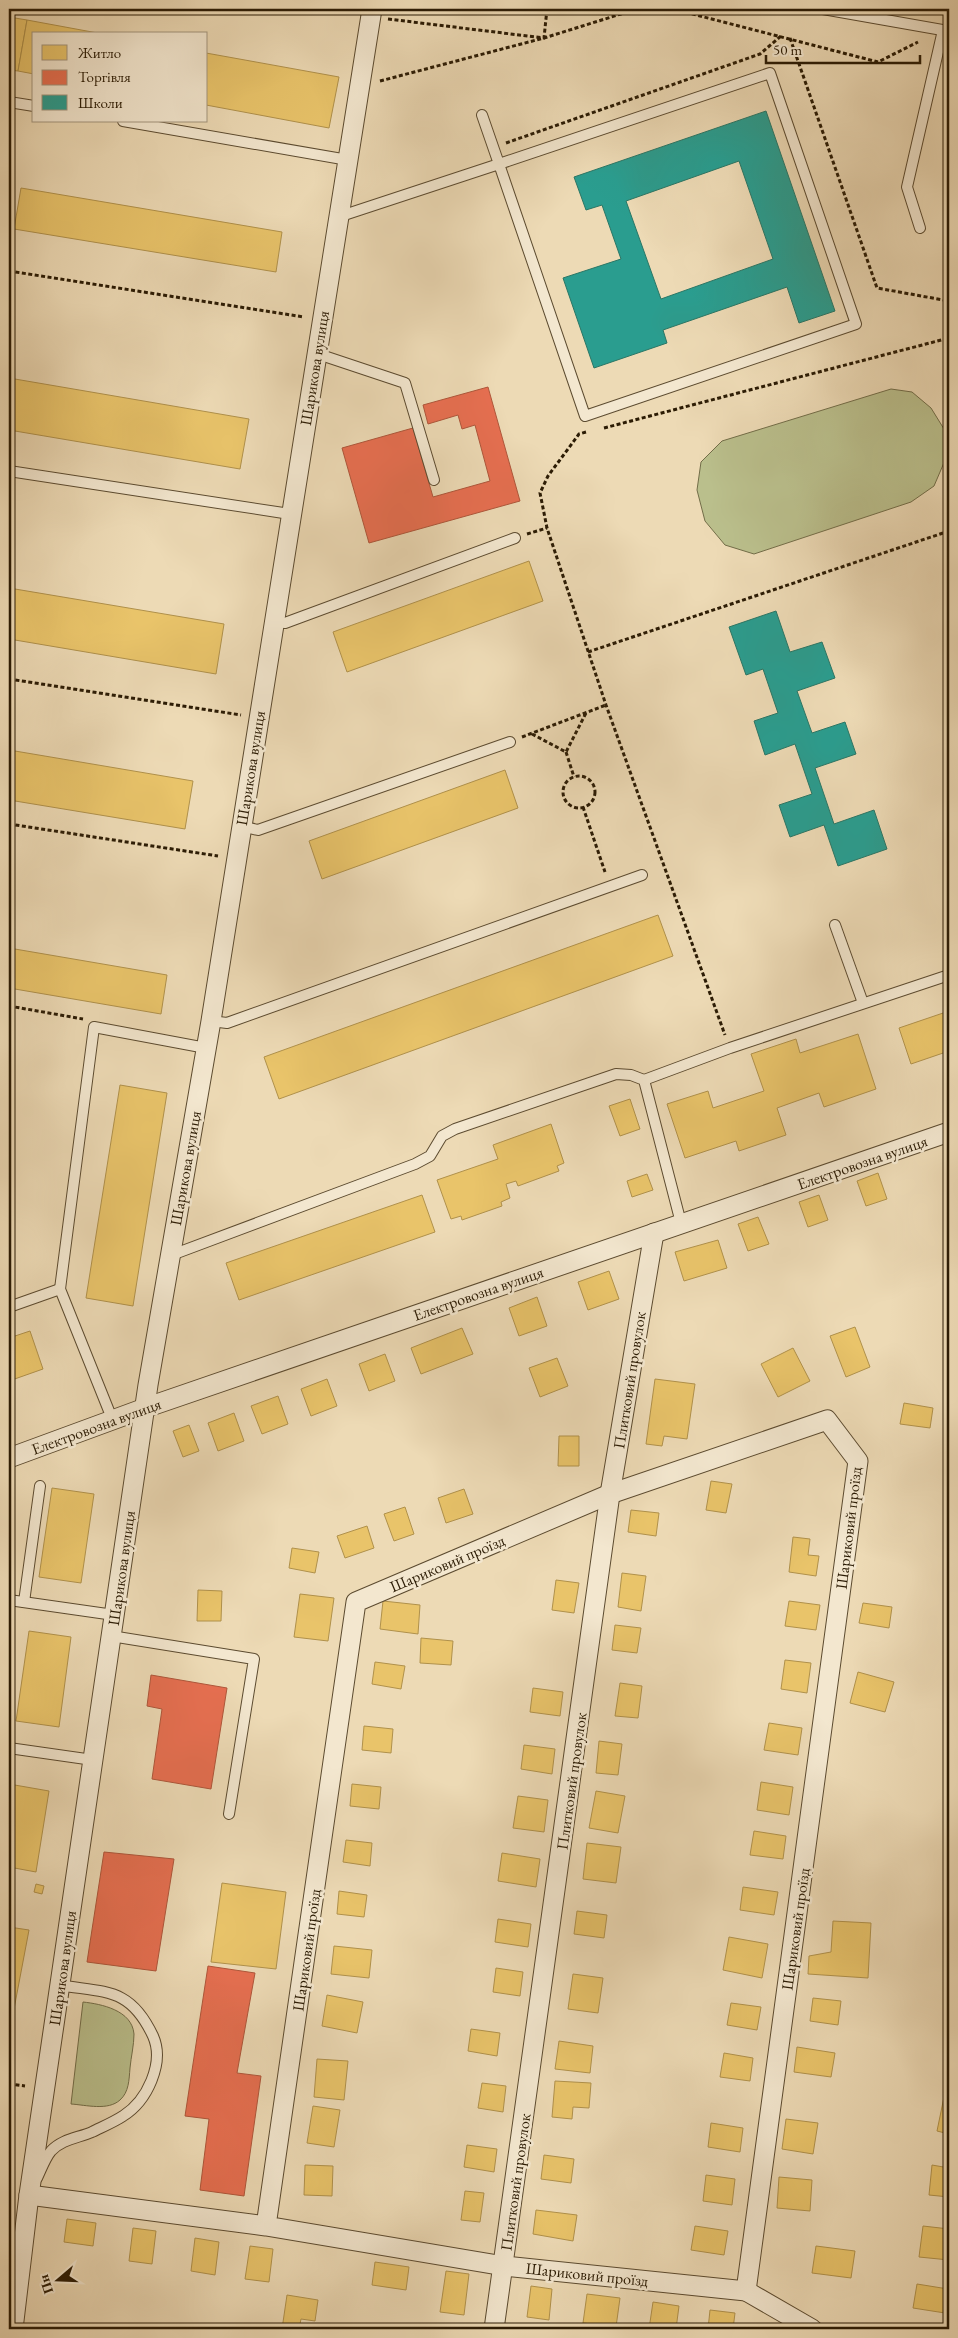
<svg xmlns="http://www.w3.org/2000/svg" width="958" height="2338" font-family="'EB Garamond',serif">
  <style>
    .green { fill: #babf8c; stroke: #726d48 }
    .homes { fill: #e9c46a; stroke: #b0914b }
    .shops { fill: #e76f51; stroke: #af563a }
    .schools { fill: #2a9d8f; stroke: #2a7665; fill-rule: evenodd }
    .lines { fill: none; stroke-linecap: round; stroke-linejoin: round }
    .service-casing { stroke: #5c4b30; stroke-width: 12 }
    .minor-casing { stroke: #5c4b30; stroke-width: 21 }
    .path { stroke: #2b1b04; stroke-width: 3; stroke-dasharray: 4 2.5; stroke-linecap: butt }
    .service { stroke: #f3e7cf; stroke-width: 10 }
    .minor { stroke: #f3e7cf; stroke-width: 19 }
    .labels { text-anchor: middle; stroke-width: 5; stroke-linejoin: round; paint-order: stroke }
    .street-label { font-size: 16px; fill: #2b1b04; stroke: #f3e7cf }
  </style>
  <rect width="100%" height="100%" fill="#eddab5"/>
  <filter id="stains"><feTurbulence type="fractalNoise" baseFrequency=".004" numOctaves="4"/><feColorMatrix values="0 0 0 0 .2 0 0 0 0 .09 0 0 0 0 .02 0 0 0 .5 -.17"/></filter>
  <radialGradient id="worn" r=".72"><stop offset=".6" stop-color="#630" stop-opacity="0"/><stop offset="1" stop-color="#630" stop-opacity=".3"/></radialGradient>
  <g class="green">
    <polygon points="891,389 912,392 931,408 944,429 946,458 934,486 911,502 754,554 725,545 705,521 697,490 701,462 722,441"/>
    <path d="M83,2002C101,2004 132,2010 134,2034C134,2045 131,2057 130,2068C129,2080 129,2092 120,2100C108,2111 86,2105 71,2104Z"/>
  </g>
  <g class="homes">
    <polygon points="9,17 27,20 18,71 9,70"/>
    <polygon points="27,20 103,34 34,34 34,74 18,71"/>
    <polygon points="206,53 339,77 329,128 206,105"/>
    <polygon points="21,188 282,232 276,272 14,229"/>
    <polygon points="9,378 249,419 240,469 9,430"/>
    <polygon points="529,561 543,601 347,672 333,632"/>
    <polygon points="9,588 224,624 216,674 9,639"/>
    <polygon points="9,750 193,781 185,829 9,800"/>
    <polygon points="505,770 518,808 322,879 309,841"/>
    <polygon points="658,915 673,956 279,1099 264,1057"/>
    <polygon points="9,948 167,975 161,1014 9,988"/>
    <polygon points="949,1011 949,1051 911,1064 899,1028"/>
    <polygon points="858,1034 876,1089 824,1107 819,1093 777,1108 786,1135 739,1151 736,1141 685,1158 667,1104 708,1091 713,1108 764,1091 751,1054 796,1039 800,1053"/>
    <polygon points="120,1085 167,1093 133,1306 86,1298"/>
    <polygon points="630,1099 640,1129 620,1136 609,1106"/>
    <polygon points="551,1124 564,1163 557,1166 559,1171 518,1186 516,1181 506,1184 510,1198 501,1202 502,1206 462,1220 461,1216 451,1219 437,1180 498,1159 493,1145"/>
    <polygon points="878,1173 887,1199 866,1206 857,1181"/>
    <polygon points="647,1174 653,1190 632,1197 627,1181"/>
    <polygon points="422,1195 435,1232 239,1300 226,1263"/>
    <polygon points="819,1195 828,1220 808,1227 799,1202"/>
    <polygon points="758,1217 769,1244 748,1251 738,1224"/>
    <polygon points="718,1240 727,1268 684,1281 675,1252"/>
    <polygon points="609,1271 619,1299 588,1310 578,1282"/>
    <polygon points="537,1297 547,1326 519,1336 509,1308"/>
    <polygon points="855,1327 870,1367 846,1377 830,1336"/>
    <polygon points="462,1328 473,1354 421,1374 411,1348"/>
    <polygon points="30,1331 43,1369 9,1381 9,1338"/>
    <polygon points="793,1348 810,1381 778,1397 761,1364"/>
    <polygon points="385,1354 395,1381 369,1391 359,1364"/>
    <polygon points="557,1358 568,1386 540,1397 529,1368"/>
    <polygon points="327,1379 337,1406 311,1416 301,1389"/>
    <polygon points="655,1379 695,1384 687,1439 664,1436 662,1446 646,1444"/>
    <polygon points="278,1396 288,1424 262,1434 251,1406"/>
    <polygon points="904,1403 933,1408 930,1428 900,1424"/>
    <polygon points="234,1413 244,1441 218,1451 208,1423"/>
    <polygon points="189,1425 199,1451 183,1457 173,1431"/>
    <polygon points="559,1436 579,1436 579,1466 558,1466"/>
    <polygon points="711,1481 732,1484 726,1513 706,1510"/>
    <polygon points="52,1488 94,1494 81,1583 39,1577"/>
    <polygon points="464,1489 473,1514 446,1523 438,1498"/>
    <polygon points="405,1507 414,1534 394,1541 384,1514"/>
    <polygon points="631,1510 659,1513 656,1536 628,1532"/>
    <polygon points="367,1526 374,1548 345,1558 337,1536"/>
    <polygon points="793,1537 810,1539 808,1555 819,1556 816,1576 789,1572"/>
    <polygon points="292,1548 319,1552 315,1573 289,1568"/>
    <polygon points="622,1573 646,1576 641,1611 618,1607"/>
    <polygon points="556,1580 579,1583 574,1613 552,1610"/>
    <polygon points="198,1590 222,1591 221,1621 197,1621"/>
    <polygon points="300,1594 334,1598 328,1641 294,1637"/>
    <polygon points="383,1601 420,1605 418,1634 380,1629"/>
    <polygon points="789,1601 820,1605 816,1630 785,1626"/>
    <polygon points="863,1603 892,1607 889,1628 859,1623"/>
    <polygon points="615,1625 641,1628 637,1653 612,1650"/>
    <polygon points="29,1631 71,1637 59,1727 16,1721"/>
    <polygon points="421,1638 453,1641 451,1665 420,1663"/>
    <polygon points="785,1660 811,1663 807,1693 781,1689"/>
    <polygon points="375,1662 405,1666 401,1689 372,1684"/>
    <polygon points="858,1672 894,1682 885,1712 850,1703"/>
    <polygon points="620,1683 642,1686 638,1718 615,1716"/>
    <polygon points="533,1688 563,1692 560,1716 530,1712"/>
    <polygon points="769,1723 802,1728 798,1755 764,1750"/>
    <polygon points="364,1726 393,1729 391,1753 362,1750"/>
    <polygon points="599,1741 622,1744 618,1775 596,1773"/>
    <polygon points="524,1745 555,1749 552,1774 521,1769"/>
    <polygon points="761,1782 793,1787 789,1815 757,1810"/>
    <polygon points="9,1784 49,1791 36,1872 9,1867"/>
    <polygon points="352,1784 381,1787 379,1809 350,1806"/>
    <polygon points="596,1791 625,1796 618,1833 589,1828"/>
    <polygon points="518,1796 548,1800 544,1832 513,1828"/>
    <polygon points="754,1831 786,1836 783,1859 750,1855"/>
    <polygon points="346,1840 372,1843 370,1866 343,1862"/>
    <polygon points="587,1843 621,1847 616,1883 583,1879"/>
    <polygon points="502,1853 540,1859 536,1887 498,1881"/>
    <polygon points="222,1883 286,1892 276,1969 211,1962"/>
    <polygon points="36,1884 44,1886 42,1894 34,1892"/>
    <polygon points="743,1887 778,1892 774,1915 740,1910"/>
    <polygon points="339,1891 367,1895 364,1917 337,1914"/>
    <polygon points="577,1911 607,1915 604,1938 574,1934"/>
    <polygon points="498,1919 531,1924 528,1947 495,1942"/>
    <polygon points="833,1921 871,1923 868,1978 808,1974 809,1956 831,1952"/>
    <polygon points="9,1927 29,1930 10,2030 9,2030"/>
    <polygon points="729,1937 768,1944 762,1978 723,1970"/>
    <polygon points="334,1946 372,1950 369,1978 331,1974"/>
    <polygon points="496,1968 523,1972 520,1996 493,1992"/>
    <polygon points="573,1974 603,1978 598,2013 568,2009"/>
    <polygon points="327,1995 363,2002 357,2033 322,2026"/>
    <polygon points="813,1998 841,2001 838,2025 810,2021"/>
    <polygon points="731,2003 761,2007 757,2030 727,2025"/>
    <polygon points="471,2029 500,2033 497,2056 468,2051"/>
    <polygon points="559,2041 593,2046 590,2073 555,2069"/>
    <polygon points="797,2047 835,2053 831,2077 794,2072"/>
    <polygon points="724,2053 753,2058 750,2081 720,2077"/>
    <polygon points="317,2059 348,2061 344,2100 314,2097"/>
    <polygon points="555,2081 591,2083 589,2108 573,2107 572,2119 552,2117"/>
    <polygon points="482,2083 506,2086 503,2112 478,2108"/>
    <polygon points="944,2097 949,2098 949,2134 937,2131"/>
    <polygon points="313,2106 340,2110 334,2147 307,2143"/>
    <polygon points="786,2119 818,2123 813,2154 782,2149"/>
    <polygon points="711,2123 743,2128 740,2152 708,2147"/>
    <polygon points="467,2145 497,2149 494,2172 464,2167"/>
    <polygon points="544,2155 574,2159 571,2183 541,2179"/>
    <polygon points="305,2165 333,2166 332,2196 304,2195"/>
    <polygon points="932,2165 949,2168 949,2197 929,2195"/>
    <polygon points="706,2175 735,2179 732,2205 703,2201"/>
    <polygon points="779,2177 812,2180 810,2211 777,2208"/>
    <polygon points="465,2191 484,2193 480,2222 461,2220"/>
    <polygon points="536,2210 577,2215 573,2241 533,2234"/>
    <polygon points="67,2219 96,2223 93,2246 64,2242"/>
    <polygon points="695,2226 728,2231 724,2255 691,2250"/>
    <polygon points="923,2226 949,2229 949,2260 919,2257"/>
    <polygon points="133,2228 156,2231 152,2264 129,2261"/>
    <polygon points="195,2238 219,2242 215,2275 191,2271"/>
    <polygon points="250,2246 273,2249 269,2282 245,2279"/>
    <polygon points="816,2246 855,2251 851,2278 812,2273"/>
    <polygon points="375,2262 409,2267 406,2290 372,2285"/>
    <polygon points="446,2271 469,2274 464,2315 440,2312"/>
    <polygon points="917,2284 948,2289 945,2313 913,2308"/>
    <polygon points="531,2286 552,2289 549,2320 527,2317"/>
    <polygon points="587,2294 620,2298 616,2327 583,2323"/>
    <polygon points="287,2295 318,2300 315,2321 301,2319 299,2329 282,2329"/>
    <polygon points="653,2302 679,2306 676,2329 649,2329"/>
    <polygon points="710,2310 735,2313 733,2329 708,2329"/>
  </g>
  <g class="shops">
    <polygon points="488,387 520,501 369,543 342,448 413,428 433,497 490,481 475,425 462,429 458,415 428,424 423,405"/>
    <polygon points="151,1675 227,1688 211,1789 152,1779 162,1709 147,1706"/>
    <polygon points="104,1852 174,1859 156,1971 87,1962"/>
    <polygon points="208,1966 255,1973 237,2073 261,2076 244,2196 200,2190 209,2119 185,2116"/>
  </g>
  <g class="schools">
    <path d="M766,111L835,311L799,323L787,287L663,330L667,343L594,368L563,278L621,259L602,205L586,210L574,177ZM739,161L773,259L661,299L626,201Z"/>
    <polygon points="776,611 790,652 822,642 835,678 797,691 812,733 845,722 856,754 815,768 834,824 874,810 887,849 838,866 824,825 790,837 779,805 812,794 795,744 765,755 754,721 778,713 763,669 746,675 729,627"/>
  </g>
  <g class="lines">
    <g class="service-casing">
      <g id="service">
        <polyline points="823,9 948,31"/>
        <polyline points="9,102 34,106"/>
        <polyline points="123,121 348,160"/>
        <polyline points="338,217 499,164 585,416 856,324 770,73 499,164 482,115"/>
        <polyline points="920,228 907,187 943,30"/>
        <polyline points="317,350 327,357 405,383 434,480"/>
        <polyline points="9,471 290,514"/>
        <polyline points="273,622 285,623 515,538"/>
        <polyline points="241,826 258,830 510,742"/>
        <polyline points="835,925 863,1003"/>
        <polyline points="211,1021 227,1023 642,875"/>
        <polyline points="644,1080 730,1048 949,975"/>
        <polyline points="169,1256 415,1164 430,1156 442,1136 455,1129 616,1074 631,1075 644,1080 681,1223"/>
        <polyline points="9,1307 60,1289"/>
        <polyline points="113,1421 60,1289 94,1027 206,1048"/>
        <polyline points="9,1600 114,1615"/>
        <polyline points="24,1602 40,1486"/>
        <polyline points="111,1636 254,1659 229,1814"/>
        <polyline points="9,1748 93,1760"/>
        <path d="M37,2178C41,2170 45,2158 51,2151C62,2139 78,2138 92,2132C102,2127 114,2122 123,2116C147,2101 165,2063 153,2036C130,1987 106,1993 59,1985"/>
      </g>
    </g>
    <g class="minor-casing">
      <g id="minor">
        <polyline points="9,1458 145,1408 949,1132"/>
        <polyline points="29,2195 266,2226 504,2266 746,2291 858,1461 827,1420 610,1494 356,1602 266,2226"/>
        <polyline points="746,2291 812,2329"/>
        <polyline points="13,2329 29,2195 148,1385 211,1021 372,9"/>
        <polyline points="494,2329 610,1494 654,1233"/>
      </g>
    </g>
    <g class="path">
      <polyline points="673,9 878,62 918,42"/>
      <polyline points="388,19 544,38 547,9"/>
      <polyline points="790,38 877,288 949,301"/>
      <polyline points="380,81 544,38 637,9"/>
      <polyline points="506,143 760,54 781,36"/>
      <polyline points="9,271 304,317"/>
      <polyline points="604,428 949,338"/>
      <polyline points="586,432 579,434 548,476 540,493 547,528 606,705 725,1035"/>
      <polyline points="527,534 547,528"/>
      <polyline points="588,652 949,531"/>
      <polyline points="9,679 241,715"/>
      <polyline points="532,734 566,752 586,713"/>
      <polyline points="522,737 606,705"/>
      <polyline points="566,752 574,777"/>
      <circle cx="579" cy="792" r="16"/>
      <polyline points="583,807 605,872"/>
      <polyline points="9,824 218,856"/>
      <polyline points="9,1006 83,1019"/>
      <polyline points="9,2084 25,2086"/>
    </g>
    <use href="#service" class="service"/>
    <use href="#minor" class="minor"/>
  </g>
  <g class="labels">
    <g class="street-label">
      <text transform="translate(314 368) rotate(-81)" y="6">Шарикова вулиця</text>
      <text transform="translate(250 768) rotate(-81)" y="6">Шарикова вулиця</text>
      <text transform="translate(862 1162) rotate(-19)" y="6">Електровозна вулиця</text>
      <text transform="translate(185 1168) rotate(-80)" y="6">Шарикова вулиця</text>
      <text transform="translate(478 1293) rotate(-19)" y="6">Електровозна вулиця</text>
      <text transform="translate(629 1380) rotate(-81)" y="6">Плитковий провулок</text>
      <text transform="translate(96 1426) rotate(-20)" y="6">Електровозна вулиця</text>
      <text transform="translate(848 1528) rotate(-83)" y="6">Шариковий проїзд</text>
      <text transform="translate(447 1563) rotate(-23)" y="6">Шариковий проїзд</text>
      <text transform="translate(121 1568) rotate(-82)" y="6">Шарикова вулиця</text>
      <text transform="translate(571 1781) rotate(-82)" y="6">Плитковий провулок</text>
      <text transform="translate(795 1929) rotate(-82)" y="6">Шариковий проїзд</text>
      <text transform="translate(306 1950) rotate(-82)" y="6">Шариковий проїзд</text>
      <text transform="translate(62 1968) rotate(-82)" y="6">Шарикова вулиця</text>
      <text transform="translate(515 2182) rotate(-82)" y="6">Плитковий провулок</text>
      <text transform="translate(587 2274) rotate(6)" y="6">Шариковий проїзд</text>
    </g>
  </g>
  <rect width="958" height="2338" fill="none" stroke="#eddab5" stroke-width="30"/>
  <rect x="10" y="10" width="938" height="2318" fill="none" stroke="#2b1b04" stroke-width="2.5"/>
  <rect x="15" y="15" width="928" height="2308" fill="none" stroke="#2b1b04"/>
  <rect x="32" y="32" width="175" height="90" fill="#f3e7cf" stroke="#a3957e"/>
  <rect x="42" y="45" width="25" height="15" fill="#e9c46a" stroke="#a3957e"/>
  <text x="78" y="58" font-size="15" fill="#2b1b04">Житло</text>
  <rect x="42" y="70" width="25" height="15" fill="#e76f51" stroke="#a3957e"/>
  <text x="78" y="82" font-size="15" fill="#2b1b04">Торгівля</text>
  <rect x="42" y="95" width="25" height="15" fill="#2a9d8f" stroke="#a3957e"/>
  <text x="78" y="108" font-size="15" fill="#2b1b04">Школи</text>
  <g transform="translate(58 2280) rotate(251)" stroke="#f3e7cf" stroke-width="4" paint-order="stroke">
  <path d="M0-4L9 19L0 12L-9 19Z" fill="#2b1b04"/>
  <text y="-8" font-size="14" font-weight="bold" text-anchor="middle" fill="#2b1b04">Пн</text>
  </g>
  <path d="M766 55v8h154v-8" fill="none" stroke="#2b1b04" stroke-width="2.5"/>
  <text x="773" y="55" font-size="15" fill="#2b1b04" stroke="#f3e7cf" stroke-width="4" paint-order="stroke">50 m</text>
  <rect width="100%" height="100%" filter="url(#stains)"/>
  <rect width="100%" height="100%" fill="url(#worn)"/>
</svg>
